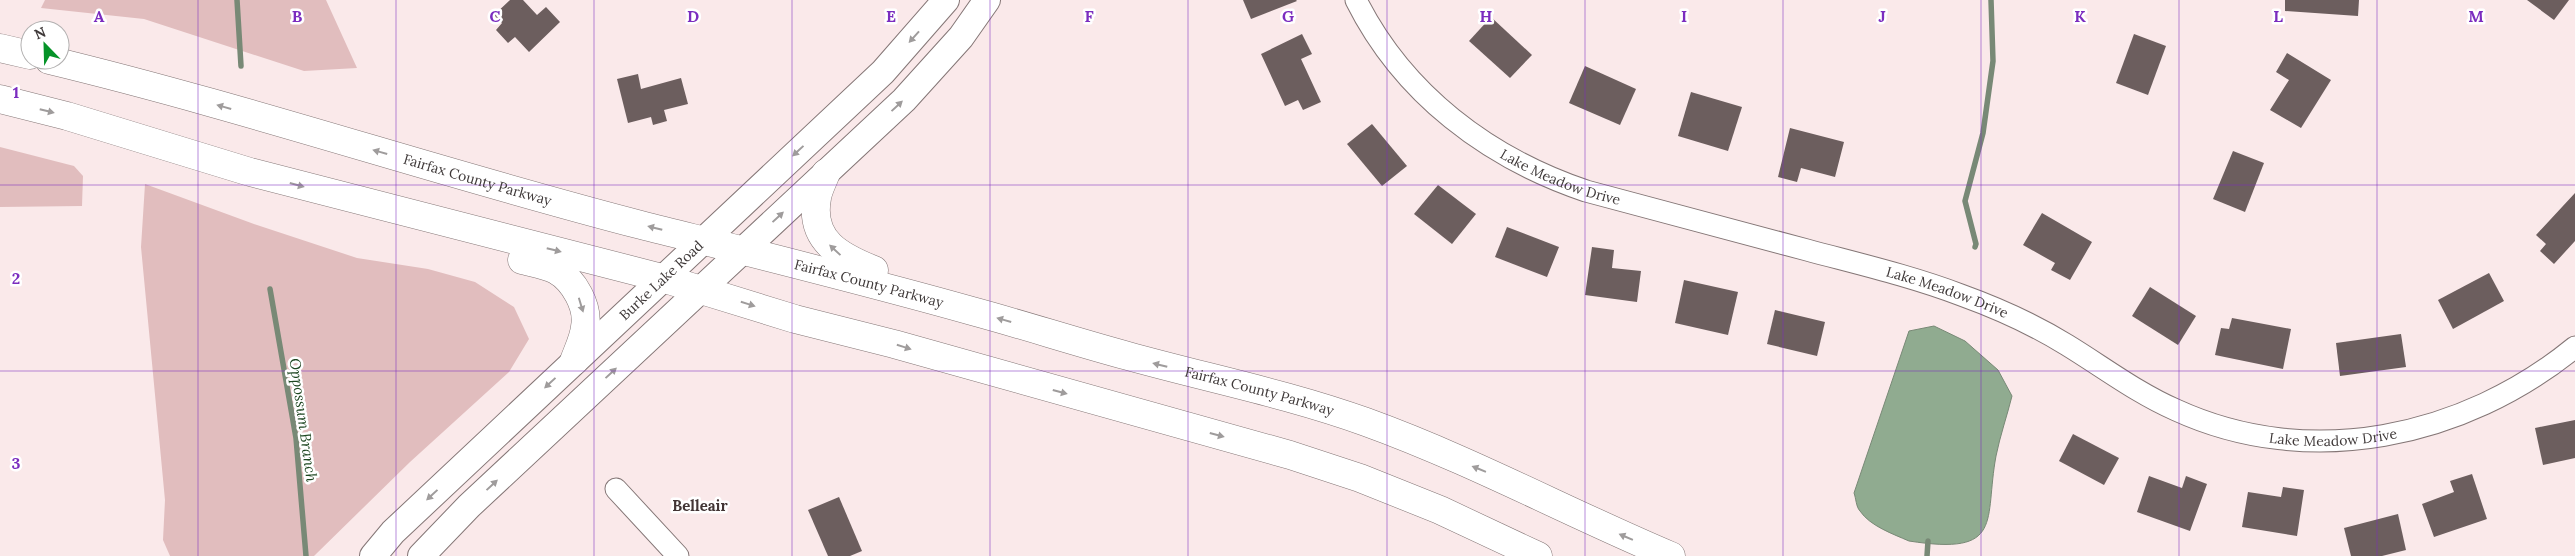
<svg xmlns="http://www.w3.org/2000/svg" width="2575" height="556" font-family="Lora,serif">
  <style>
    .green { fill: #e1bdbe }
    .water { fill: #90ab90; stroke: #788976 }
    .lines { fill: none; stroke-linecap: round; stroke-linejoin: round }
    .stream { stroke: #788976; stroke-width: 5.5 }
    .building { fill: #6c5e5e }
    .minor-casing { stroke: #847676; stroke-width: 23 }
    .major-casing { stroke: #847676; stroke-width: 28 }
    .highway-casing { stroke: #847676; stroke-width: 29 }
    .minor { stroke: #fff; stroke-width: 21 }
    .major { stroke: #fff; stroke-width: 26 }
    .highway { stroke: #fff; stroke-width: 28 }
    .oneway { fill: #9f9c9c }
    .grid { fill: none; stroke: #7b2cbf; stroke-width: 1; stroke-opacity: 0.55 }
    .labels { text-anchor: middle; stroke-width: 5; stroke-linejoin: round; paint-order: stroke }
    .street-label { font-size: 14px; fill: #3f3939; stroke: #fff }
    .water-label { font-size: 15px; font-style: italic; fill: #1d4620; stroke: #fff }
    .neighbourhood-label { font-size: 15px; font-weight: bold; fill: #423535; stroke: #fff }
    .grid-label { font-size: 16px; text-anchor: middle; font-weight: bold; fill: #7b2cbf; stroke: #fff; stroke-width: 5; stroke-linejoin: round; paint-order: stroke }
  </style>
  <rect width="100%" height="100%" fill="#fae9ea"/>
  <g class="green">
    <polygon points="45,0 326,0 357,68 304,71 144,19 41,8"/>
    <polygon points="0,147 74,166 83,176 82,206 0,207"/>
    <polygon points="145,184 257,225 357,258 428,269 475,282 514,307 529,339 509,372 410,462 314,556 170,556 163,540 165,500 141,247"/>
  </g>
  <path class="water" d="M1934,326L1965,341L1998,370L2012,396C2007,416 2000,436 1996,456C1984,521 2005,556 1909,541C1893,534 1870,526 1860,511C1856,507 1856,498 1854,493L1909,331Z"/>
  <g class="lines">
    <g class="stream">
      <polyline points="237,0 241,66"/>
      <polyline points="1975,247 1976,244 1965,201 1983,133 1993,61 1991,0"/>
      <polyline points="270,289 296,438 306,556"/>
      <polyline points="1927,556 1928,541"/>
    </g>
  </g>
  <g class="building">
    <polygon points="510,0 523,0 537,15 546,7 560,22 529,52 515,37 508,43 496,30 502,23 494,15"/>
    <polygon points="1243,0 1296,0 1297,1 1251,19"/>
    <polygon points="2285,0 2359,0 2358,16 2285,11"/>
    <polygon points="2527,0 2569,0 2554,20"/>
    <polygon points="1491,17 1532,55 1510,78 1469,41"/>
    <polygon points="1302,34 1312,54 1301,59 1321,102 1303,110 1298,100 1285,106 1261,54"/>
    <polygon points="2134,34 2166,46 2148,95 2116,83"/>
    <polygon points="2287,53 2331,80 2301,128 2270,110 2289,80 2276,72"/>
    <polygon points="1585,66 1636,89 1620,125 1569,103"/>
    <polygon points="638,74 641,89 681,78 688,104 664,110 667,121 653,125 651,117 628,123 617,79"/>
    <polygon points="1691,92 1742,107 1728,151 1678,136"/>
    <polygon points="1372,124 1407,166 1382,186 1347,144"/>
    <polygon points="1790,128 1844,142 1835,177 1801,168 1797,182 1778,177"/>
    <polygon points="2233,151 2264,163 2245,212 2213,199"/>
    <polygon points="1438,185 1476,214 1452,244 1414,214"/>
    <polygon points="2575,193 2575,241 2554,264 2540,251 2546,244 2536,235"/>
    <polygon points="2042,213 2092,242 2070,280 2051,270 2055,263 2023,245"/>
    <polygon points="1507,227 1559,247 1547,277 1495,257"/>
    <polygon points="1592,247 1614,250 1612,268 1641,271 1637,302 1585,295"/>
    <polygon points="2489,273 2504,301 2453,329 2438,300"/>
    <polygon points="1684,280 1738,292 1728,335 1675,323"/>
    <polygon points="2150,287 2196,316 2178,345 2132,316"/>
    <polygon points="1775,310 1825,322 1817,356 1767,344"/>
    <polygon points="2232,318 2291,329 2283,369 2215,355 2221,328 2229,329"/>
    <polygon points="2401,334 2406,367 2340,376 2336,343"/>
    <polygon points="2575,420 2575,458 2543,465 2535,428"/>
    <polygon points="2073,434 2119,458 2104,485 2059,461"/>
    <polygon points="2472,474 2487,519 2434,537 2422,504 2454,492 2450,481"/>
    <polygon points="2149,476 2182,488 2186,476 2207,484 2190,531 2137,512"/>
    <polygon points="2283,487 2304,490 2297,536 2242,527 2248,492 2281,497"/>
    <polygon points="839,497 862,551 850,556 828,556 808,510"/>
    <polygon points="2398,514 2406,550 2382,556 2351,556 2344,528"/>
  </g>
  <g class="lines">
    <g class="minor-casing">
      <g id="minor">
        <path id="s1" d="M1356,0C1403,94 1488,158 1586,191C1660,211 1734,230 1807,250C1859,264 1911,276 1961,295C1997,308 2033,324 2067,345C2103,367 2137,393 2176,410C2309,471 2464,438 2575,347"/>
        <polyline points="616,489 678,556"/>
      </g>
    </g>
    <g class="major-casing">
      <g id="major">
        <path id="s2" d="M373,556L393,532L883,72L946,0"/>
        <polyline points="421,556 469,506 904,100 961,37 987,0"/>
      </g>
    </g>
    <g class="highway-casing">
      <g id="highway">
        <polyline points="0,48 30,55"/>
        <path id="s3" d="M49,60C248,108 443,174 641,225C752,253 862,280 972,311C1024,325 1076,342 1128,356C1207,378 1288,394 1366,422C1471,460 1569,513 1671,556"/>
        <polyline points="0,99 67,116 250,172 662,278 795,319 894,344 1290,455 1360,478 1440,510 1538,556"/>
        <path d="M826,173C823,181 818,190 817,198C809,241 841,257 874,270"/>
        <path d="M522,260C533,263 546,265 556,270C574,280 589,307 585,327C584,338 578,350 574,361"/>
      </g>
    </g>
    <use href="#minor" class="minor"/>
    <use href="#major" class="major"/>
    <use href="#highway" class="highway"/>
  </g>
  <defs><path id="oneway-solid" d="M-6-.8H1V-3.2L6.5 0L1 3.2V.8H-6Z" transform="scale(1.25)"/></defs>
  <g class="oneway">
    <use href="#oneway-solid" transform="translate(914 37) rotate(132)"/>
    <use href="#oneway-solid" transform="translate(897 106) rotate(-43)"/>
    <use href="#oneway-solid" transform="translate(224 107) rotate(-164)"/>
    <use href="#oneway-solid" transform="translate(47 111) rotate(14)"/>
    <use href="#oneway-solid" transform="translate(798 151) rotate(137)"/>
    <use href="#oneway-solid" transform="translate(380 152) rotate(-164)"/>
    <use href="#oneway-solid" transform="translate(297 185) rotate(15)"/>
    <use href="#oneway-solid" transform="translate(778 217) rotate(-43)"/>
    <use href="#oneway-solid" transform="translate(655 228) rotate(-166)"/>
    <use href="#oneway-solid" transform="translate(554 250) rotate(14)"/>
    <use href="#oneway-solid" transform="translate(835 250) rotate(-137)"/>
    <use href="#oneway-solid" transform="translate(748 304) rotate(17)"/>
    <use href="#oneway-solid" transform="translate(581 305) rotate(73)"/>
    <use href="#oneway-solid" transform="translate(1004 320) rotate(-164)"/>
    <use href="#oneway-solid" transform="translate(904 347) rotate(17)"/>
    <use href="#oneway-solid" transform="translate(1160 365) rotate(-166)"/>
    <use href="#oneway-solid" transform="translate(611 373) rotate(-43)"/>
    <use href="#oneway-solid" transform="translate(550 383) rotate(137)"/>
    <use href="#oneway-solid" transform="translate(1060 392) rotate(15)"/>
    <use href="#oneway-solid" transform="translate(1217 435) rotate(15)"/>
    <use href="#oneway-solid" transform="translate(1479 469) rotate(-158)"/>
    <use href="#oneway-solid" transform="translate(492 485) rotate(-43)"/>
    <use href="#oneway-solid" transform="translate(432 495) rotate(137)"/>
    <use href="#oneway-solid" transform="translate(1626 537) rotate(-157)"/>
  </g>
  <path class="grid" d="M198,0V556M396,0V556M594,0V556M792,0V556M990,0V556M1188,0V556M1387,0V556M1585,0V556M1783,0V556M1981,0V556M2179,0V556M2377,0V556M0,185H2575M0,371H2575"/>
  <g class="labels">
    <g class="street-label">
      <text dy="5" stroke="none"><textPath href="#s1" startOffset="278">Lake Meadow Drive</textPath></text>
      <text dy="5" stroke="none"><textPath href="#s3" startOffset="445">Fairfax County Parkway</textPath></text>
      <text dy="5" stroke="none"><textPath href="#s2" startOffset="399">Burke Lake Road</textPath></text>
      <text dy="5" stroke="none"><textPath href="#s3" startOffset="850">Fairfax County Parkway</textPath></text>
      <text dy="5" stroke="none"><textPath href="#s1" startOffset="682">Lake Meadow Drive</textPath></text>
      <text dy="5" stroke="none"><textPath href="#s3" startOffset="1255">Fairfax County Parkway</textPath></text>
      <text dy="5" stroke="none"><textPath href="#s1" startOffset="1102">Lake Meadow Drive</textPath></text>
    </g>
    <g class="water-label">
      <text transform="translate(303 420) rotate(82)" y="5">Oppossum Branch</text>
    </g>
    <g class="neighbourhood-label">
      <text x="700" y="511">Belleair</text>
    </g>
  </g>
  <g class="grid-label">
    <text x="99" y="22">A</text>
    <text x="297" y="22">B</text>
    <text x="495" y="22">C</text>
    <text x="693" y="22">D</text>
    <text x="891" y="22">E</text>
    <text x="1089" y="22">F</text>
    <text x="1288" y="22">G</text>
    <text x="1486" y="22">H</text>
    <text x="1684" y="22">I</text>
    <text x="1882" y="22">J</text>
    <text x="2080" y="22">K</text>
    <text x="2278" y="22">L</text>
    <text x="2476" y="22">M</text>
    <text x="16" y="98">1</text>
    <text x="16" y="284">2</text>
    <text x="16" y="469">3</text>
  </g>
  <g transform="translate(45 45) rotate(337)"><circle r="24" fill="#ffffff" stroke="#b2b0b0"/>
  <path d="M0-4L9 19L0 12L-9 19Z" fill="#059328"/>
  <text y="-8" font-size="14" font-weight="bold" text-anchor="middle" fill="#3f3939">N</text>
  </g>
</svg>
